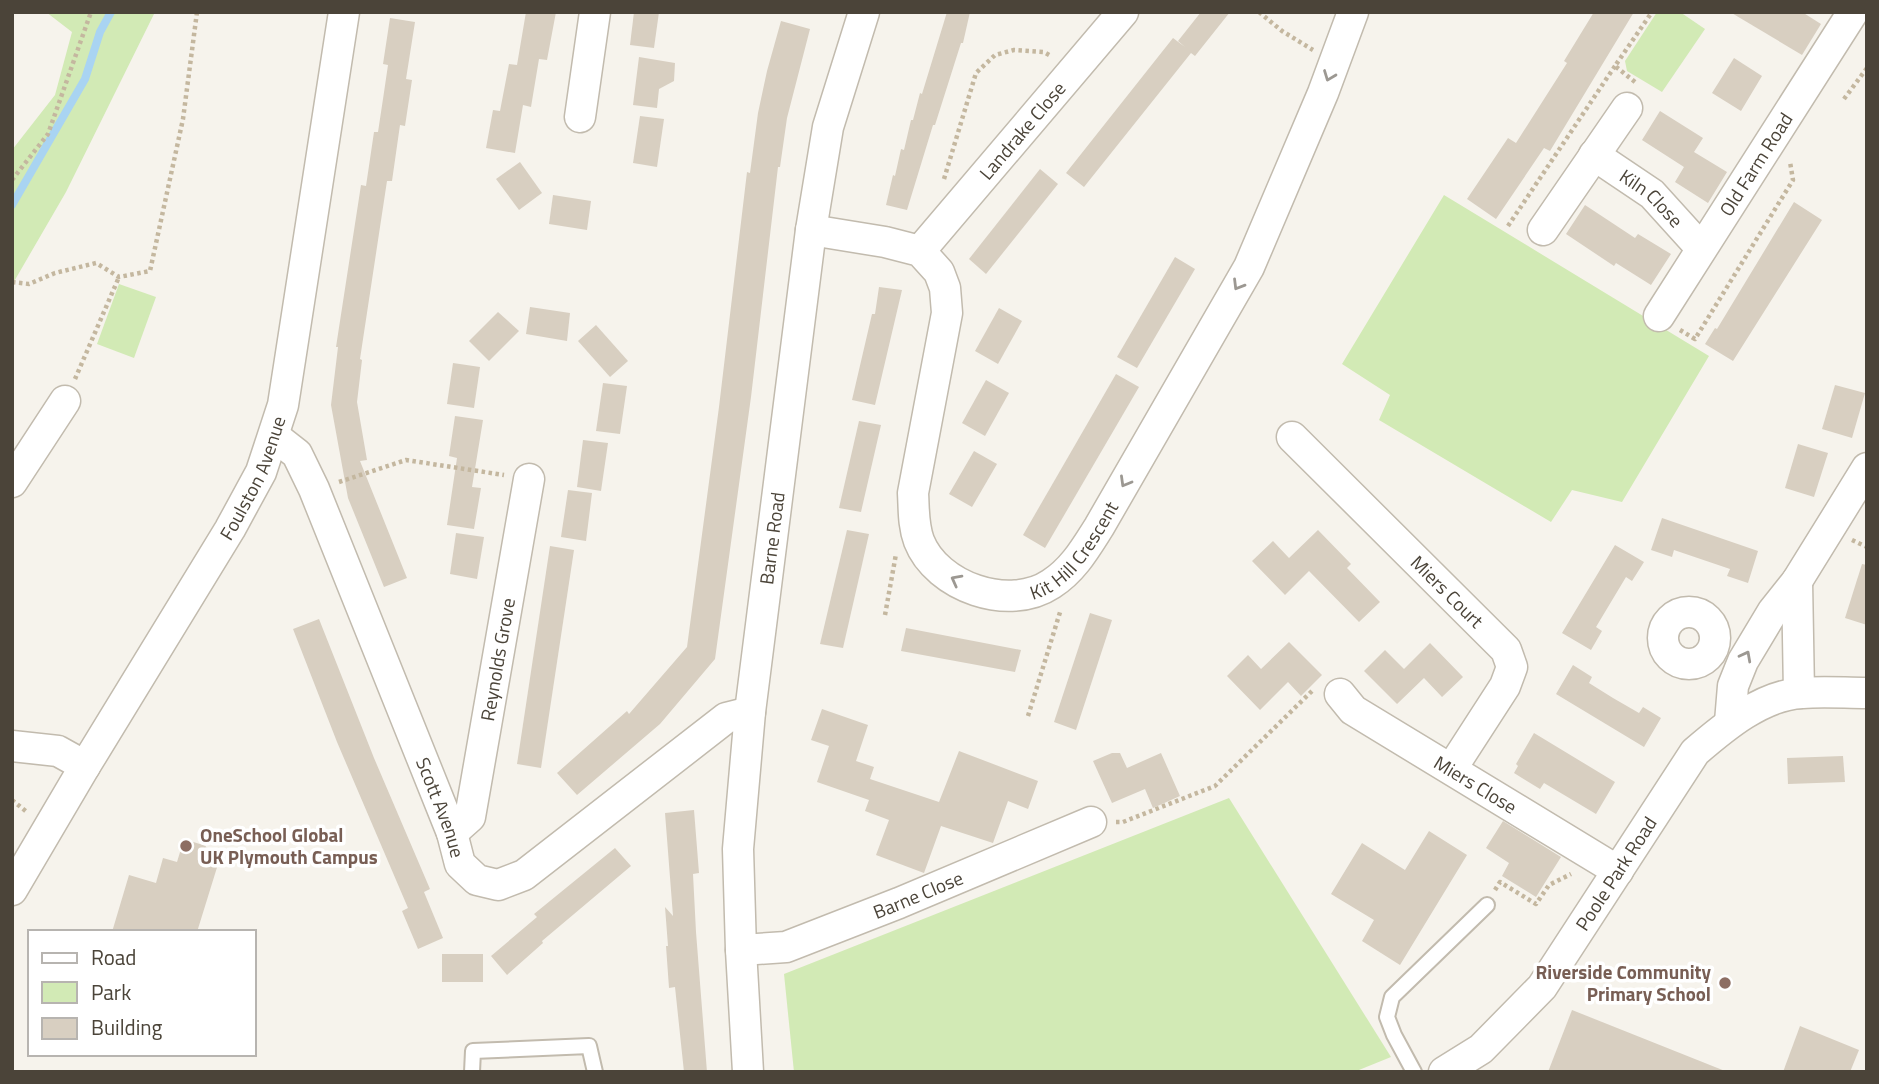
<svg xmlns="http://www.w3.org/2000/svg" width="1879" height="1084" font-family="'Titillium Web',sans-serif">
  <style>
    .green { fill: #d2eab5 }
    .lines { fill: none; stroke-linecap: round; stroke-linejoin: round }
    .stream { stroke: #a9d4f2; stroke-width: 8 }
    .building { fill: #d8cfc1 }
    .service-casing { stroke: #c2bbae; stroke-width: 18 }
    .minor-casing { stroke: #c2bbae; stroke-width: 33 }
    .path { stroke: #c4b79f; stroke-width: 4.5; stroke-dasharray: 3.5 3.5; stroke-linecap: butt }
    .service { stroke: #fff; stroke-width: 14 }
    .minor { stroke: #fff; stroke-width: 30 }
    .oneway { stroke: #9c9892 }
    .education-dot { fill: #8d6e63; stroke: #fff; stroke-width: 2.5 }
    .labels { text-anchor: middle; stroke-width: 7; stroke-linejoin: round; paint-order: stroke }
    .street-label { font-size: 19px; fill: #4b4439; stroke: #fff }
    .education-label { font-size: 19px; font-weight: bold; fill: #785e54; stroke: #fff; text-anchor: start }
  </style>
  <rect width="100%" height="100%" fill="#f6f3ec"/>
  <g class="green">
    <polygon points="46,12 155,12 66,192 12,285 12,150 55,95 72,32"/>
    <polygon points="1657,12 1680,12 1705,29 1662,92 1627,71 1625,61"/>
    <polygon points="1444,195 1709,356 1622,502 1572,490 1551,522 1379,420 1390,395 1342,364"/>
    <polygon points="119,284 156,297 134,358 97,344"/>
    <polygon points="1229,798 1391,1057 1354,1072 794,1072 784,974"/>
  </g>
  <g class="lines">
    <polyline class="stream" points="12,205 85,79 100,32 111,12"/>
  </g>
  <g class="building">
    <polygon points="526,12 556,12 547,60 539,59 531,107 523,105 515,153 486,148 493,110 500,111 509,64 517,65"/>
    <polygon points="634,12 659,12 654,48 630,45"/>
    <polygon points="947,12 970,12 963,43 961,43 935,125 933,125 907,210 886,205 893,175 895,176 901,149 904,150 911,120 913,120 920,93 922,94"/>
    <polygon points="1201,12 1230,12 1195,56 1191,53 1084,187 1066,173 1173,38 1185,47 1178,41"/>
    <polygon points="1594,12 1634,12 1550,151 1544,148 1496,219 1467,199 1508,138 1516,143 1567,63 1564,61"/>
    <polygon points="1730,12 1802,12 1821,24 1802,55"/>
    <polygon points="390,18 415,22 406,79 412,80 405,126 400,125 392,181 387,181 360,359 362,360 357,402 367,460 360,461 407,578 384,587 348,498 331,405 338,347 336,347 361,185 366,186 374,132 378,132 383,99 388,65 383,64"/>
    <polygon points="781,21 810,29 787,118 780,167 778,167 751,397 715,659 660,724 577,795 557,773 627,711 629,714 687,647 719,407 747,172 750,173 758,113 767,71"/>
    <polygon points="639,57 675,63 674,81 659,89 657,108 633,105"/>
    <polygon points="1734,58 1762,76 1741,111 1712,93"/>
    <polygon points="1660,111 1703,138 1694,152 1727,172 1708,203 1675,182 1684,167 1642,140"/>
    <polygon points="640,116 664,119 657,167 633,163"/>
    <polygon points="520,162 542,193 519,210 496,179"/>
    <polygon points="1040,169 1058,184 986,274 969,259"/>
    <polygon points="553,195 591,201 587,230 549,224"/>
    <polygon points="1794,202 1822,220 1733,361 1705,344 1715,328 1717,329"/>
    <polygon points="1585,205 1635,238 1638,234 1671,254 1651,285 1616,263 1614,266 1566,234"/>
    <polygon points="1175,257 1195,269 1137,368 1117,357"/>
    <polygon points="879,287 902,290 875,405 852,400 872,314 875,314"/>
    <polygon points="530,307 570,313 567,341 526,334"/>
    <polygon points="999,308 1022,321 998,364 975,351"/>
    <polygon points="498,312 519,331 489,361 469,341"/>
    <polygon points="596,325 628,361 610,377 578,341"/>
    <polygon points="453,363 480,367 474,408 447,404"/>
    <polygon points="1116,374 1139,387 1045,548 1023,535"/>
    <polygon points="986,380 1009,393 985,436 962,423"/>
    <polygon points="603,383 627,386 620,434 596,431"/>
    <polygon points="1835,385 1865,393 1852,438 1822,429"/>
    <polygon points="455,416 483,420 472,487 481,488 474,529 447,525 457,458 449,456"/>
    <polygon points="859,421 881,425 861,512 839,508"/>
    <polygon points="583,440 608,443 601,491 577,487"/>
    <polygon points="1798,444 1828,453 1814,497 1785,488"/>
    <polygon points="974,451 997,464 972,507 949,494"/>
    <polygon points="568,490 592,493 586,541 561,537"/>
    <polygon points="1662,518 1758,551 1748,583 1727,576 1730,569 1674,550 1672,557 1651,550"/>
    <polygon points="847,530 869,534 843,648 820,644"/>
    <polygon points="1318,530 1351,564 1347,568 1380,602 1359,622 1309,571 1285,595 1252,561 1273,541 1289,558"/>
    <polygon points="456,533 484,537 477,579 450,574"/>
    <polygon points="1615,545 1644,562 1632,581 1626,577 1596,627 1602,631 1591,650 1562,633"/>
    <polygon points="550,546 574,550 541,768 517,764"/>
    <polygon points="1862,564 1867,565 1867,625 1845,618"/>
    <polygon points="1090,613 1112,620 1076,730 1054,722"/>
    <polygon points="319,619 374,758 430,889 424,892 443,938 418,949 402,911 408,908 337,742 293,629"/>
    <polygon points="906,628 1021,650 1015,672 901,651"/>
    <polygon points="1289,642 1322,675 1301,696 1288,682 1260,710 1227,676 1248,655 1261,669"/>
    <polygon points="1430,643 1463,677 1442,697 1424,678 1397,704 1364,671 1385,650 1404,669"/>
    <polygon points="1573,665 1592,677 1589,683 1613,698 1639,713 1643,707 1661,718 1644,747 1556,694"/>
    <polygon points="822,709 868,725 856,761 874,767 870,779 939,802 959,751 1038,781 1028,809 1008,801 993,843 941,826 924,873 876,855 889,820 865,811 869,800 817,782 829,746 811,740"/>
    <polygon points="1534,733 1615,782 1596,814 1544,783 1540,789 1514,773 1518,766 1516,764"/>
    <polygon points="1112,753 1120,753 1127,768 1161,753 1180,796 1153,808 1145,789 1112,803 1093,761"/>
    <polygon points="1843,756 1845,782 1788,784 1787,758"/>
    <polygon points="694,810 699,873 693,874 696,932 707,1072 684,1072 675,987 669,988 666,946 668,946 665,907 673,916 665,813"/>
    <polygon points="1503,821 1561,857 1536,897 1502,876 1509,863 1486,848"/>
    <polygon points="1429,831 1467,855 1400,965 1362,941 1374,920 1331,894 1362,843 1405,870"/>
    <polygon points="184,839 206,846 202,856 219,861 197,932 112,932 129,875 156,883 163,858 177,862"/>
    <polygon points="615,848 631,866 542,941 543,943 507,975 491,956 537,917 534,914"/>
    <rect x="442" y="954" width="41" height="28"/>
    <polygon points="1572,1010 1725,1071 1725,1072 1548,1072"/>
    <polygon points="1800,1026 1859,1050 1850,1072 1783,1072"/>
  </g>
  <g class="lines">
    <g class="service-casing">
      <g id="service">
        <polyline points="472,1072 473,1051 589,1046 595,1072"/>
        <polyline points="1414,1072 1394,1035 1387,1017 1392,997 1487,905"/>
      </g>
    </g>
    <g class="minor-casing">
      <g id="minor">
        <polyline points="580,117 595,12"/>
        <path id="s1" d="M1594,155L1652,194L1701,248"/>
        <path id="s2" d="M811,230L885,242L920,251L939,272L945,288L947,313L913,493C914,509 913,525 919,541C937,587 1009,612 1051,584C1073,570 1085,549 1099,527L1249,267L1323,93L1353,12"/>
        <polyline points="1543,230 1627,108"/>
        <path id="s3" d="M920,251L1123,12"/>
        <path id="s4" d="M1659,316L1853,12"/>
        <path id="s5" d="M274,436L297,454L314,489L452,833L460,864L477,880L498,885L524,875L726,718L750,712"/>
        <path id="s6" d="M1292,437L1506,650L1512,667L1505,686L1452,768"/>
        <polyline points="12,482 65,401"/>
        <polyline points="1797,581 1799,693"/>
        <circle cx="1689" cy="638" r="26"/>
        <path id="s7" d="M1340,694L1353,710L1618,871"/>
        <polyline points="1730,722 1733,686 1743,661 1773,611 1797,581 1867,468"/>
        <polyline points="12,746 58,751 85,766"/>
        <path id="s8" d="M452,833L470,817L529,479"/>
        <path id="s9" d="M12,890L85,766L230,529L261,472L283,405L344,12"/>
        <path id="s10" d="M741,950L786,947L899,903L1091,822"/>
        <path id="s11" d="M748,1072L741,950L738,849L750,712L811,230L828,127L864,12"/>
        <path id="s12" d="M1444,1072L1481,1049L1542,987L1695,752C1724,727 1762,695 1802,693C1823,691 1845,693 1867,693"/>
      </g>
    </g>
    <g class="path">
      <polyline points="1259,12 1282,31 1313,50"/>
      <polyline points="1635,82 1615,66 1652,12"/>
      <polyline points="1844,99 1867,68"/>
      <polyline points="944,179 976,73 995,55 1014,50 1044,52 1051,56"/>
      <polyline points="12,180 48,134 91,12"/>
      <polyline points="1508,226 1615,66"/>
      <polyline points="12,282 29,284 55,273 96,263 119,277 150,271 183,119 197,12"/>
      <polyline points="1680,330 1695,339 1793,180 1790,162"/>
      <polyline points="75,379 119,277"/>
      <polyline points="339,482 406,460 504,475"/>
      <polyline points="1852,540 1867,547"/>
      <polyline points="885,615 896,554"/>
      <polyline points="1028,716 1061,609"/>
      <polyline points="12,800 28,813"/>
      <polyline points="1116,822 1123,822 1215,786 1313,690"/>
      <polyline points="1495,890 1500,882 1536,904 1549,885 1571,874"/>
    </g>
    <use href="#service" class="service"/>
    <use href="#minor" class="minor"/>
  </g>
  <defs><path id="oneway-chevron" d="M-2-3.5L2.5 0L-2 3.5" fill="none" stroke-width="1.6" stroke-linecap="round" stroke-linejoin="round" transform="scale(1.75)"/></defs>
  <g class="oneway">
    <use href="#oneway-chevron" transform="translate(1329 76) rotate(111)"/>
    <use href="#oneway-chevron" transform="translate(1238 285) rotate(121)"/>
    <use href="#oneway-chevron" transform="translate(1125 482) rotate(120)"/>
    <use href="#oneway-chevron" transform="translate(956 580) rotate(-152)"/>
    <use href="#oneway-chevron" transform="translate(1746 656) rotate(-62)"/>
  </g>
  <g class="education-dot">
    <circle cx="186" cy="846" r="7"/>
    <circle cx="1725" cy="983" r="7"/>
  </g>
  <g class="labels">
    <g class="street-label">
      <text dy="7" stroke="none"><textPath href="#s3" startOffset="158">Landrake Close</textPath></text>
      <text dy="7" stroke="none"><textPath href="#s4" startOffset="180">Old Farm Road</textPath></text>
      <text dy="7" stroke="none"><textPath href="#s1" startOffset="72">Kiln Close</textPath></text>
      <text dy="7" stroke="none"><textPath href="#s9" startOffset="478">Foulston Avenue</textPath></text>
      <text dy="7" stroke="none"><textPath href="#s11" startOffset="536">Barne Road</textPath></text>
      <text dy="7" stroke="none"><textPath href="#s2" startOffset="609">Kit Hill Crescent</textPath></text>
      <text dy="7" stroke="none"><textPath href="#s6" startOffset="219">Miers Court</textPath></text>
      <text dy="7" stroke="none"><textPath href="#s8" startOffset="184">Reynolds Grove</textPath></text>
      <text dy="7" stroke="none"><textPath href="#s7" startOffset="164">Miers Close</textPath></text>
      <text dy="7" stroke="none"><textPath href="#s5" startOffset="411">Scott Avenue</textPath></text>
      <text dy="7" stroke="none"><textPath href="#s12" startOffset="266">Poole Park Road</textPath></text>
      <text dy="7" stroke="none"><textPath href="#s10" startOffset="187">Barne Close</textPath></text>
    </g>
    <g class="education-label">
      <text x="200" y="842">OneSchool Global<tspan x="200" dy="22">UK Plymouth Campus</tspan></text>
      <text x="1711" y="979" text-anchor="end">Riverside Community<tspan x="1711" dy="22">Primary School</tspan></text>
    </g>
  </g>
  <rect width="1879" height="1084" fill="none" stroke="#4b4439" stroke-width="28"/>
  <rect x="28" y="930" width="228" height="126" fill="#ffffff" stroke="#b7b4b0" stroke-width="2"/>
  <rect x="42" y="953" width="35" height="10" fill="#ffffff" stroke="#b7b4b0" stroke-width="2"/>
  <text x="91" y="965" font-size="21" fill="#4b4439">Road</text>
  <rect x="42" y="982" width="35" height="21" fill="#d2eab5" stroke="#b7b4b0" stroke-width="2"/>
  <text x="91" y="1000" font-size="21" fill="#4b4439">Park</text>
  <rect x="42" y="1018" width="35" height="21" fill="#d8cfc1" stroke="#b7b4b0" stroke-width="2"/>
  <text x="91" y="1035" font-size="21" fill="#4b4439">Building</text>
</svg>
